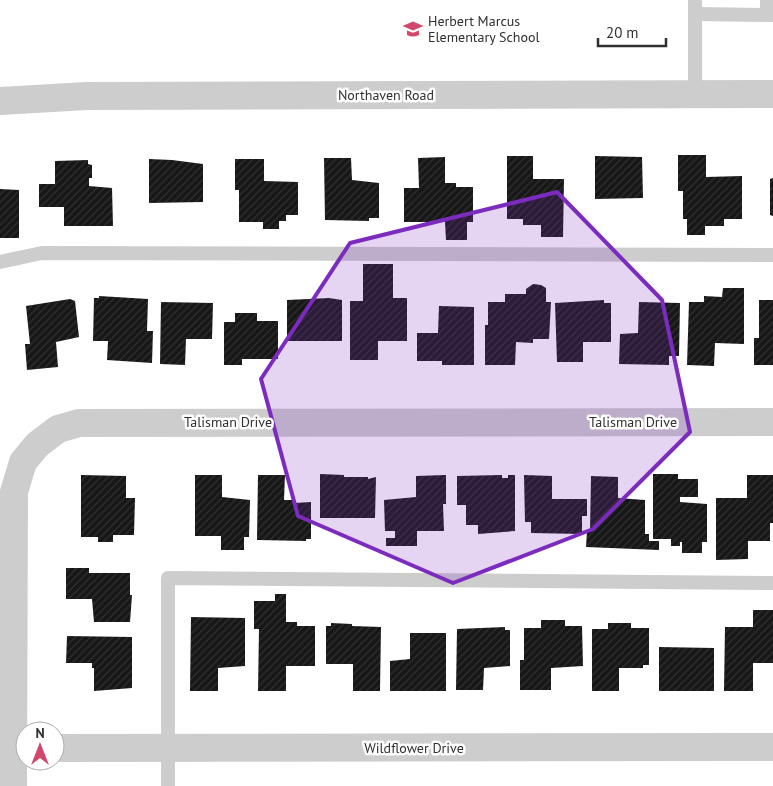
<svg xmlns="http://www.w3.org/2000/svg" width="773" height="786" font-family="'PT Sans',sans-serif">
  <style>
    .building { fill: url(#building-hatch) }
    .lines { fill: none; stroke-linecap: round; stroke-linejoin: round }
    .service { stroke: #cdcdcd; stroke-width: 14 }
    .minor { stroke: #cdcdcd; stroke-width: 28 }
    .tertiary { stroke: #cdcdcd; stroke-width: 28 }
    .marked { fill: #7b2cbf; fill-opacity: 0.2; stroke: #7b2cbf; stroke-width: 4; stroke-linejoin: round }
    .labels { text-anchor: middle; stroke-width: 5; stroke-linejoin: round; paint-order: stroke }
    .poi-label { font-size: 14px; fill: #303030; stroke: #fff; text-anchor: start }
    .street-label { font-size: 14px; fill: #303030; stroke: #fff }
  </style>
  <defs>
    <pattern id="building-hatch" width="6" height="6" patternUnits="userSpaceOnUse" patternTransform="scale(1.25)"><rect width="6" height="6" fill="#171717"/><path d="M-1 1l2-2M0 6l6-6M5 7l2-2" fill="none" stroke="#303030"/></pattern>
  </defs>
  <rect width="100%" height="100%" fill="#fff"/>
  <g class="building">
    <polygon points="678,155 706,155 706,177 742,176 742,219 724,219 724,226 705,226 705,235 687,235 687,219 683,219 683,191 678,191"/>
    <polygon points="507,156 533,156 533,179 564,179 563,237 541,237 541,225 523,225 523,219 507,219"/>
    <polygon points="595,156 642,157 643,198 595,199"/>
    <polygon points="445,157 445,183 456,183 456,187 473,187 473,222 467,222 467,240 446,240 445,222 404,222 404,188 419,188 418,158"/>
    <polygon points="324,158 351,158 352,180 379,183 379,218 369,218 369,221 325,220"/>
    <polygon points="149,159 172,160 203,164 203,202 149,203"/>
    <polygon points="235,159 264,159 264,181 298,182 298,215 286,215 286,221 279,221 279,229 263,229 263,222 239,222 239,190 235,190"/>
    <polygon points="88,160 88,164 92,165 92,178 89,178 89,186 112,188 113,226 64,226 64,207 39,207 39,184 55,184 55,161"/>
    <polygon points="773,178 773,216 770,215 770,179"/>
    <polygon points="0,189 19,190 19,238 0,238"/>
    <polygon points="363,264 393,264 393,298 407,298 407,341 378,341 378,360 350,360 350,301 363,301"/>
    <polygon points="533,284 541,285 546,288 546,302 551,302 549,339 533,339 533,343 516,342 515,365 485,365 485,325 488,325 488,302 505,302 505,294 526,294 526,289"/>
    <polygon points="723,288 744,288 744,344 715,343 714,366 687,365 689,302 704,302 704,296 722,297"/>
    <polygon points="99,296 148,299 147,331 153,331 152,363 107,360 108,341 93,341 94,298 99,298"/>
    <polygon points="329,298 342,300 342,341 287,341 287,300"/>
    <polygon points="70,299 75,301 79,337 56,342 58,367 27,370 25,344 30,344 26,306"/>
    <polygon points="604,300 604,303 611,303 611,342 583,342 583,362 557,362 555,303"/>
    <polygon points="759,300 773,300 773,365 754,365 754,338 759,338"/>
    <polygon points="161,302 213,303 212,339 186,339 185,365 160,364"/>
    <polygon points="639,302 680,303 679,356 669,356 669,365 619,364 620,334 638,333"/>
    <polygon points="439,306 474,307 474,365 442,365 442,361 417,361 417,333 438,333"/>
    <polygon points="235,313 257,313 257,321 278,321 278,359 242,359 242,365 224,365 224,322 235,322"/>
    <polygon points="320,474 344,475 344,477 368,477 368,479 376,477 375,518 320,518"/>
    <polygon points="653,474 678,474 678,479 698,479 698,497 680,497 680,502 707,504 707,542 702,542 702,553 682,553 682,542 680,542 680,546 671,546 671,539 653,539"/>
    <polygon points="81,475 126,476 126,498 135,498 134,535 113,535 113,542 98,542 98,537 81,537"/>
    <polygon points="195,475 222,475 222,497 250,500 249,537 244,537 244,550 221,550 221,536 195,536"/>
    <polygon points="258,475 285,475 284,500 294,500 294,503 311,502 311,539 306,539 306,541 257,540"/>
    <polygon points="446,475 446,504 443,504 444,531 417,531 417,546 386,546 386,538 395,538 395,531 385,531 384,500 416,497 416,476"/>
    <polygon points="502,475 502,478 508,478 508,475 515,475 515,531 478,534 478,525 466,525 466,505 457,505 457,476"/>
    <polygon points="524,475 552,476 552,499 587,499 587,516 582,516 582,534 531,533 531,522 525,522"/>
    <polygon points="747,475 773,475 773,523 770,523 770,541 748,541 748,559 716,560 716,498 747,498"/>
    <polygon points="591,476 618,477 618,498 645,500 645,534 649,534 649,541 659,541 659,550 586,547 587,531 590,531"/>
    <polygon points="66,568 89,568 89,573 130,573 130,595 132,595 130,622 94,622 92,599 66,599"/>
    <polygon points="275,594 286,594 286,622 297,622 297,626 315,626 315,666 286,666 286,691 258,691 259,629 254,629 254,601 275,601"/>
    <polygon points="753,610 773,610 773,663 753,663 753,691 724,691 725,627 753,627"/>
    <polygon points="191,617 245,618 245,666 218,668 218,691 190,691"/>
    <polygon points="541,620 565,620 565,626 582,626 583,666 551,668 551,690 520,690 520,660 524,660 524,628 541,628"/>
    <polygon points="331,623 352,624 352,626 381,627 380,691 353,691 353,664 326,664 326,626 331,626"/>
    <polygon points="608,623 631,623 631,628 649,628 649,665 643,665 643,668 619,668 619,691 592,691 592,629 608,629"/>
    <polygon points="505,627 505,630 510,630 510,666 484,668 483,690 456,690 457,629"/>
    <polygon points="410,633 446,633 446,691 390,691 390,661 410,659"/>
    <polygon points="67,636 132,637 132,688 94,691 94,668 92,668 92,663 66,663"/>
    <polygon points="659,647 714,648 714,691 659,691"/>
  </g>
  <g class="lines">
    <g class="service">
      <polyline points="695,0 695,95"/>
      <polyline points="695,14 773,15"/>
      <polyline points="767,15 767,0"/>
      <polyline points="0,262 42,253 773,255"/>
      <polyline points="168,786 168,578 773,583"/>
    </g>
    <g class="minor">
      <polyline points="55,748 773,747"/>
      <polyline points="13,786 14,492 23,462 37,445 58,429 79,423 773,422"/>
    </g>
    <polyline class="tertiary" points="0,101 87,96 773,94"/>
  </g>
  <path class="marked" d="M557,192L662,300L690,432L593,529L453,583L298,516L261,379L350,243Z"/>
  <defs>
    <g id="school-bare" transform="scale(1.5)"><path d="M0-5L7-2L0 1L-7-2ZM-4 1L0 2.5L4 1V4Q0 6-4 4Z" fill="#d1486c" stroke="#fff" stroke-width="2.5" paint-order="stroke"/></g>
  </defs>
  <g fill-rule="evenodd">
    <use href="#school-bare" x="413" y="29"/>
  </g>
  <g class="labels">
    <g class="poi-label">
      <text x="428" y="26">Herbert Marcus<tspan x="428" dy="16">Elementary School</tspan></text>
    </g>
    <g class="street-label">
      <text x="386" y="100">Northaven Road</text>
      <text x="228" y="427">Talisman Drive</text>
      <text x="633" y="427">Talisman Drive</text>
      <text x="414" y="753">Wildflower Drive</text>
    </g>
  </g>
  <g transform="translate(40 746)"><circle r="24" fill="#ffffff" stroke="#acacac"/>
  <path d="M0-4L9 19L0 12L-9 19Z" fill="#d1486c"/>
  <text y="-8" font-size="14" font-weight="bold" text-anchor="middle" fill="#303030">N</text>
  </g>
  <path d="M598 38v8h68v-8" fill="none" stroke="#303030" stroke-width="2.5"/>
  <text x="606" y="38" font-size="15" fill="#303030" stroke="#ffffff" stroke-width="4" paint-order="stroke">20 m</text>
</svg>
